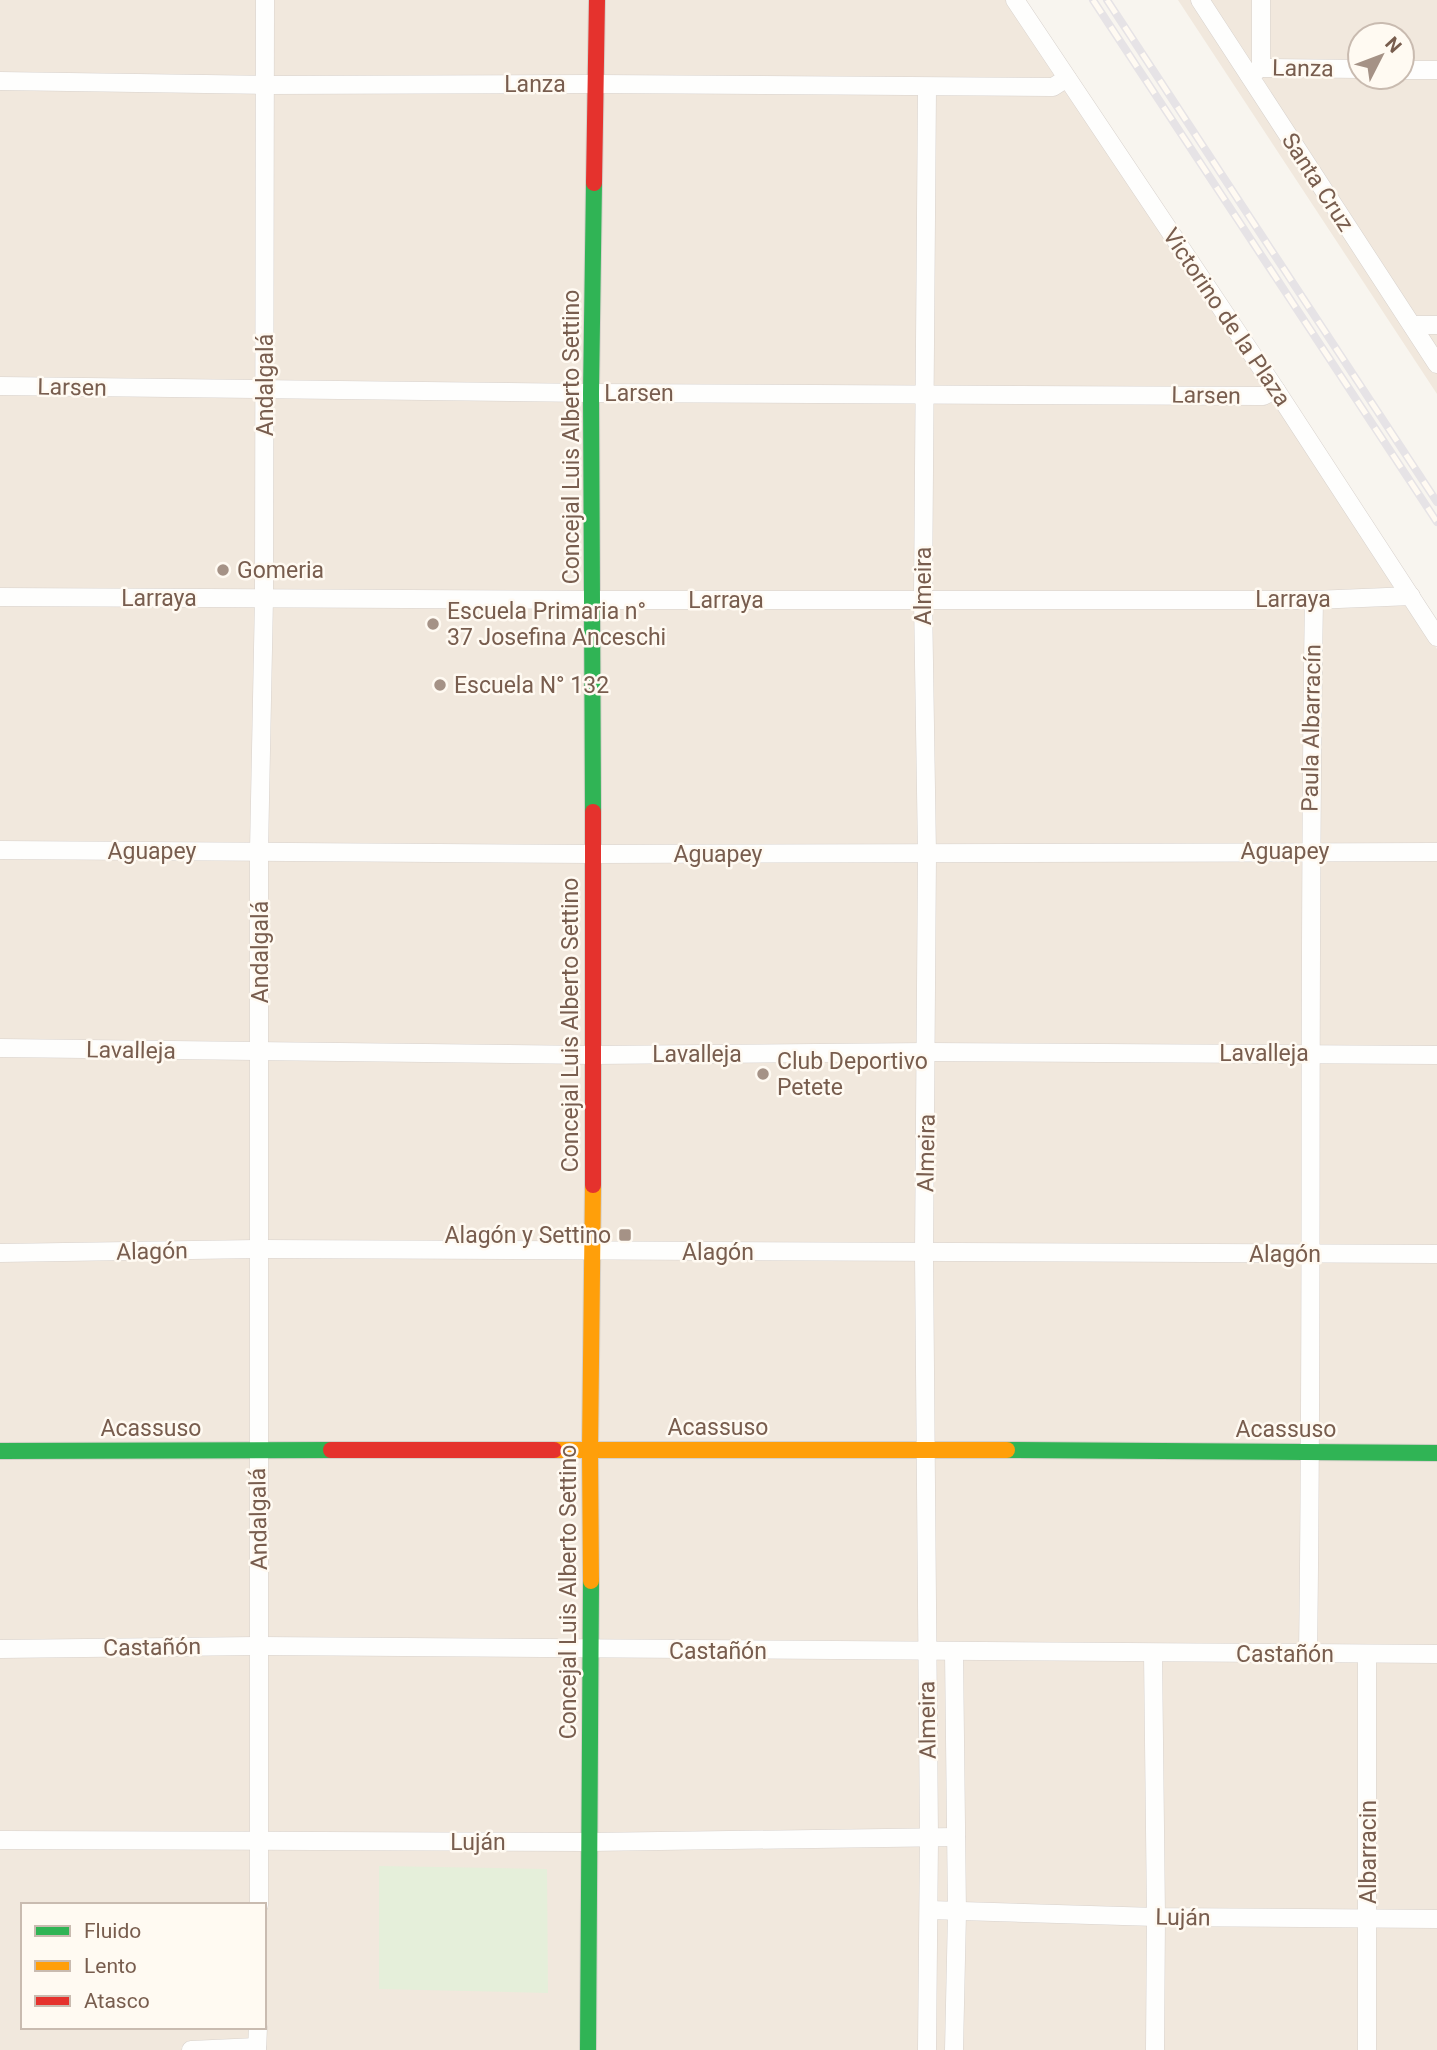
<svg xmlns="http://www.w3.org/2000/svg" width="1437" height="2050" font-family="Roboto,sans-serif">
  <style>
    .residential { fill: #f1e8dd; fill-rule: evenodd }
    .green { fill: #e5efda }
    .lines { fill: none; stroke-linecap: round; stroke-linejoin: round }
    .street-casing { stroke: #d8d2cd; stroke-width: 19 }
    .fast-casing { stroke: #d6d1ca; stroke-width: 18 }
    .slow-casing { stroke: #d6d1ca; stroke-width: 18 }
    .jam-casing { stroke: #d6d1ca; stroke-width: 18 }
    .street { stroke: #fefefd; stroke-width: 18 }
    .fast { stroke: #30b455; stroke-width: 16 }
    .slow { stroke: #ff9f0a; stroke-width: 16 }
    .jam { stroke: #e5322d; stroke-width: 16 }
    .rail-casing { stroke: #e6e3e6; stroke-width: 8 }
    .rail { stroke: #fffaf2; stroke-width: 5; stroke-dasharray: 16; stroke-linecap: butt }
    .poi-dot { fill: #a59286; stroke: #fffaf2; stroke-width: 2.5 }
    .labels { text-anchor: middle; stroke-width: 5; stroke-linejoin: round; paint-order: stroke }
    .street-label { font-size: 23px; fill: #785d4e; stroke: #fffaf2 }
    .poi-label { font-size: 23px; fill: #785d4e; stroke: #fffaf2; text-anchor: start }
  </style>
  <rect width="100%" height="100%" fill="#f8f5ef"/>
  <g class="residential">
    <path d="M0,0H1009L1437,649V2050H0ZM23,1905H264V2027H23Z"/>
    <path d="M1178,0H1437V394ZM1360,35H1402V77H1360Z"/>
  </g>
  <polygon class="green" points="379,1866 547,1869 548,1993 379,1989"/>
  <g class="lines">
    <g class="street-casing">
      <g id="street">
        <polyline points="1015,0 1276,390 1437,637"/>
        <polyline points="1200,0 1437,364"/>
        <polyline points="1261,0 1261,68"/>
        <polyline points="1402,70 1437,70"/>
        <polyline points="1249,75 1261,68 1360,69"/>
        <polyline points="0,81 265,85 597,84 1053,87 1067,78"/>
        <polyline points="927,88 923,599 927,854 924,1253 929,1838 927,2050"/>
        <polyline points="1412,325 1437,325"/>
        <polyline points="0,386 591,393 1263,396 1276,390"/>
        <polyline points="0,597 593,600 1314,600 1411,596"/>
        <polyline points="0,850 593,854 1437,852"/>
        <polyline points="0,1048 594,1055 927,1052 1437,1055"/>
        <polyline points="0,1253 260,1249 1437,1254"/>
        <polyline points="0,1649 260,1646 1437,1654"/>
        <polyline points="954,1652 957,1913 954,2050"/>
        <polyline points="1153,1653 1156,1917 1155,2050"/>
        <path d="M1308,1654C1313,1303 1308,951 1314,600"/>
        <polyline points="1367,1655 1367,2050"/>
        <polyline points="0,1840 590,1842 956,1837"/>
        <polyline points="259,1905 259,851 264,598 265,0"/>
        <polyline points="929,1910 1156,1917 1437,1919"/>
        <polyline points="191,2050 257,2047"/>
        <polyline points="257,2050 258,2027"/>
      </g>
    </g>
    <g class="fast-casing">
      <g id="fast">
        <polyline points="593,812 591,393 594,183"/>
        <polyline points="1007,1450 1437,1453"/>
        <polyline points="0,1451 331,1450"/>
        <polyline points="588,2050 591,1581"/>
      </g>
    </g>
    <g class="slow-casing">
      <g id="slow">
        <polyline points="554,1450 1007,1450"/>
        <polyline points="591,1581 590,1450 593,1185"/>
      </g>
    </g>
    <g class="jam-casing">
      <g id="jam">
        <polyline points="594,183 597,0"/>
        <polyline points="593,1185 593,812"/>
        <polyline points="331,1450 554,1450"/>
      </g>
    </g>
    <use href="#street" class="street"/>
    <use href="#fast" class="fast"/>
    <use href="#slow" class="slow"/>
    <use href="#jam" class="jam"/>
    <g class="rail-casing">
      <g id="rail">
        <polyline points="1093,0 1437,522"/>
        <polyline points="1107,0 1437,502"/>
      </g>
    </g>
    <use href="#rail" class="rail"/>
  </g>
  <g class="poi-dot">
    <circle cx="223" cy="570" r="7"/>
    <circle cx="433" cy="624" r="7"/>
    <circle cx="440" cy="685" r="7"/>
    <circle cx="763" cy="1074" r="7"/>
    <rect x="618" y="1228" width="14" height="14" rx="3.5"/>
  </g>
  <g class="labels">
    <g class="street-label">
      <text transform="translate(1303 68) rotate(1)" y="8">Lanza</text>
      <text x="535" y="92">Lanza</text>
      <text transform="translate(1318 182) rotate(57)" y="8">Santa Cruz</text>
      <text transform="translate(1227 317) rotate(56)" y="8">Victorino de la Plaza</text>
      <text transform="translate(265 385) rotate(-90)" y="8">Andalgalá</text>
      <text transform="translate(72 387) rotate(1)" y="8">Larsen</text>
      <text x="639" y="401">Larsen</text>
      <text transform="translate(1206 395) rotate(1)" y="8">Larsen</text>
      <text transform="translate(571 437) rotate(-90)" y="8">Concejal Luis Alberto Settino</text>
      <text transform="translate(923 586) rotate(-90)" y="8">Almeira</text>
      <text x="159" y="606">Larraya</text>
      <text x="1293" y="607">Larraya</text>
      <text x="726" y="608">Larraya</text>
      <text transform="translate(1311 728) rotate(-89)" y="8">Paula Albarracín</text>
      <text x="152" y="859">Aguapey</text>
      <text x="1285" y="859">Aguapey</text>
      <text x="718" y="862">Aguapey</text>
      <text transform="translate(260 952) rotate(-90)" y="8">Andalgalá</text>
      <text transform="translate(570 1025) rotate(-90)" y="8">Concejal Luis Alberto Settino</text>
      <text transform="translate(131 1050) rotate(1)" y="8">Lavalleja</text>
      <text x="1264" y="1061">Lavalleja</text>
      <text x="697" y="1062">Lavalleja</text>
      <text transform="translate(926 1153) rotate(-89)" y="8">Almeira</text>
      <text transform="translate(152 1251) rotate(-1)" y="8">Alagón</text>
      <text x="718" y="1260">Alagón</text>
      <text x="1285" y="1262">Alagón</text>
      <text x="718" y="1435">Acassuso</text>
      <text x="151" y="1436">Acassuso</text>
      <text x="1286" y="1437">Acassuso</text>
      <text transform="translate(258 1519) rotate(-91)" y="8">Andalgalá</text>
      <text transform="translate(568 1592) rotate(-90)" y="8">Concejal Luis Alberto Settino</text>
      <text transform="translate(152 1647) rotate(-1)" y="8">Castañón</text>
      <text x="718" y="1659">Castañón</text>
      <text x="1285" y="1662">Castañón</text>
      <text transform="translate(927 1720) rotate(-91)" y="8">Almeira</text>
      <text x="478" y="1850">Luján</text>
      <text transform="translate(1368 1852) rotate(-90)" y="8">Albarracin</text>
      <text transform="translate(1183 1917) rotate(1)" y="8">Luján</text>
    </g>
    <g class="poi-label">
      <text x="237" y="578">Gomeria</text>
      <text x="447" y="619">Escuela Primaria n°<tspan x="447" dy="26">37 Josefina Anceschi</tspan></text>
      <text x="454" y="693">Escuela N° 132</text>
      <text x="777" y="1069">Club Deportivo<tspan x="777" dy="26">Petete</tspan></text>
      <text x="611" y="1243" text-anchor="end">Alagón y Settino</text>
    </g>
  </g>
  <rect x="21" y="1903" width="245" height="126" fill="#fffaf2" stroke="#c9bbb0" stroke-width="2"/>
  <rect x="35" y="1926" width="35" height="10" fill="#30b455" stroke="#c9bbb0" stroke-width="2"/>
  <text x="84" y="1938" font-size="21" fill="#785d4e">Fluido</text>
  <rect x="35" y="1961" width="35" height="10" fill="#ff9f0a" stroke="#c9bbb0" stroke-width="2"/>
  <text x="84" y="1973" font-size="21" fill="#785d4e">Lento</text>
  <rect x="35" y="1996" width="35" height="10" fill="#e5322d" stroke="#c9bbb0" stroke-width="2"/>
  <text x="84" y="2008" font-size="21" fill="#785d4e">Atasco</text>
  <g transform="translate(1381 56) rotate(48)"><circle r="33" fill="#fffaf2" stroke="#c9bbb0" stroke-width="2"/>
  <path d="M0-5L12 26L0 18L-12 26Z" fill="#a59286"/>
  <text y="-10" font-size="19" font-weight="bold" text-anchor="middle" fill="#785d4e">N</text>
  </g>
</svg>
